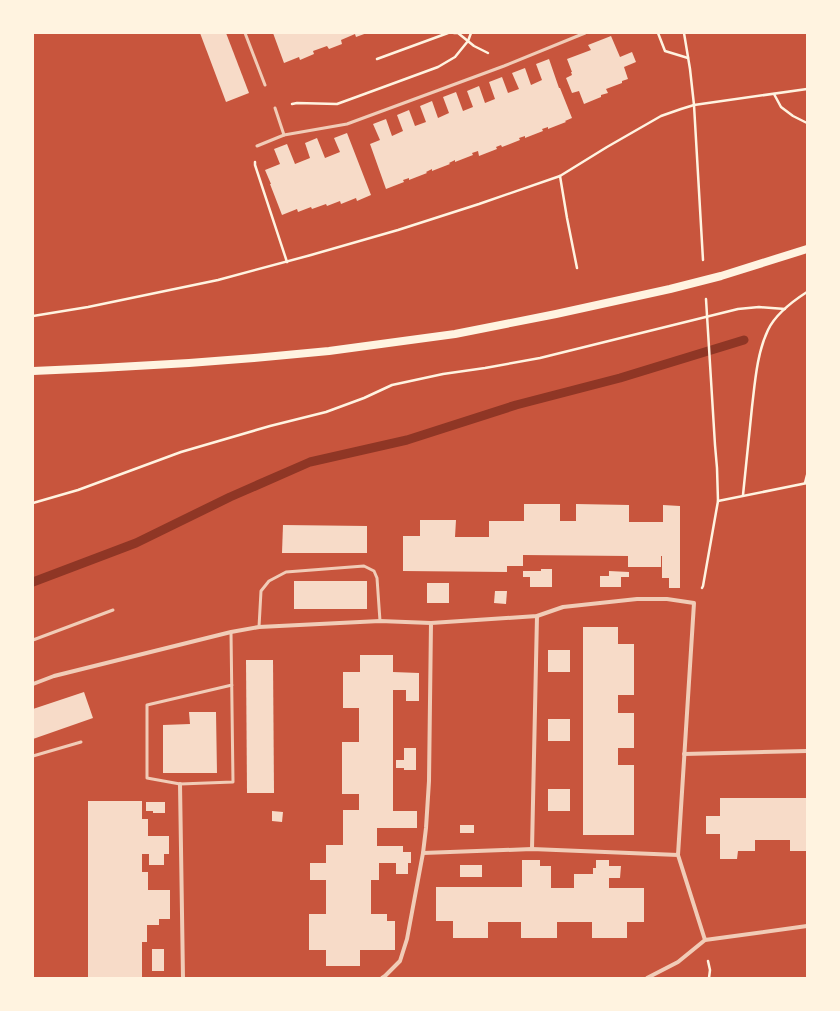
<svg xmlns="http://www.w3.org/2000/svg" width="840" height="1011" font-family="Karla,sans-serif">
  <style>
    .lines { fill: none; stroke-linecap: round; stroke-linejoin: round }
    .stream { stroke: #8f3625; stroke-width: 9 }
    .building { fill: #f7dbc8 }
    .path { stroke: #fff3e0; stroke-width: 2.5 }
    .service { stroke: #f1ccb7; stroke-width: 3 }
    .minor { stroke: #f1ccb7; stroke-width: 4 }
    .secondary { stroke: #fff3e0; stroke-width: 8 }
  </style>
  <rect width="100%" height="100%" fill="#c8553d"/>
  <g class="lines">
    <polyline class="stream" points="33,582 136,543 230,497 310,462 407,440 516,405 620,378 744,340"/>
  </g>
  <g class="building">
    <polygon points="200,33 226,33 249,93 226,102"/>
    <polygon points="273,33 367,33 356,37 355,34 341,40 342,44 329,49 327,46 313,51 314,54 300,60 299,57 284,63"/>
    <polygon points="611,36 620,57 632,52 636,62 624,67 628,79 622,81 622,83 606,89 608,93 601,95 601,97 584,104 579,91 572,93 566,78 572,75 571,72 572,72 567,59 591,50 588,45"/>
    <polygon points="549,59 559,88 560,88 572,118 565,121 566,122 548,129 548,127 542,129 543,131 525,138 525,136 519,138 520,140 502,147 501,145 496,147 497,149 479,156 478,151 472,153 473,155 455,162 455,160 449,163 450,164 432,171 432,169 426,172 427,173 409,180 409,178 403,180 404,182 386,189 370,144 380,140 373,124 386,119 392,136 403,131 397,115 409,110 415,126 426,122 420,106 432,101 438,118 449,113 443,97 456,92 463,111 473,107 467,91 479,86 485,103 495,99 489,82 502,77 508,93 519,89 512,73 525,68 531,85 542,80 536,64"/>
    <polygon points="347,133 371,195 357,201 356,198 341,204 340,201 327,206 326,204 312,209 311,207 298,212 297,209 282,215 270,184 271,184 265,170 280,164 274,149 287,144 295,164 310,158 305,143 317,138 325,158 340,152 334,138"/>
    <polygon points="524,504 560,504 560,521 576,521 576,504 629,505 629,522 663,522 663,505 680,506 680,588 669,588 669,578 662,578 662,556 661,556 661,567 628,567 628,556 523,555 523,566 507,566 507,572 403,571 403,536 420,536 420,520 456,520 455,537 489,537 489,521 524,521"/>
    <polygon points="283,525 367,526 367,553 282,553"/>
    <polygon points="541,569 552,569 552,587 530,587 530,577 523,577 523,571 541,571"/>
    <polygon points="609,571 629,572 629,577 621,577 621,587 600,587 600,576 609,576"/>
    <rect x="294" y="581" width="73" height="28"/>
    <rect x="427" y="583" width="22" height="20"/>
    <polygon points="495,591 507,591 506,604 494,603"/>
    <polygon points="583,627 618,627 618,644 634,644 634,695 618,695 618,713 634,713 634,748 618,748 618,765 634,765 634,835 583,835"/>
    <rect x="548" y="650" width="22" height="22"/>
    <polygon points="360,655 393,655 393,672 419,673 419,701 406,701 406,690 393,690 393,811 417,811 417,828 377,828 377,846 403,846 403,852 411,852 411,863 408,863 408,874 396,874 396,863 379,863 379,880 371,880 371,914 387,914 387,921 395,921 395,950 360,950 360,966 326,966 326,950 309,950 309,914 326,914 326,880 310,880 310,863 326,863 326,845 343,845 343,810 359,810 359,794 342,794 342,742 359,742 359,708 343,708 343,672 360,672"/>
    <polygon points="246,660 273,660 274,793 247,793"/>
    <polygon points="84,692 93,718 33,739 33,709"/>
    <polygon points="189,712 216,712 217,773 163,773 163,725 190,724"/>
    <rect x="548" y="719" width="22" height="22"/>
    <polygon points="404,748 416,748 416,770 404,770 404,768 396,768 396,760 404,760"/>
    <rect x="548" y="789" width="22" height="22"/>
    <polygon points="720,798 807,798 807,851 790,851 790,840 755,840 755,851 738,851 737,859 720,859 720,834 706,834 706,816 720,816"/>
    <polygon points="88,801 142,801 142,819 148,819 148,836 169,836 169,854 164,854 164,865 149,865 149,854 142,854 142,872 148,872 148,890 170,890 170,919 159,919 159,925 147,925 147,942 142,942 142,978 88,978"/>
    <polygon points="146,802 165,802 165,813 153,813 153,811 146,811"/>
    <polygon points="272,811 283,812 282,822 272,821"/>
    <rect x="460" y="825" width="14" height="8"/>
    <polygon points="522,860 540,860 540,866 551,866 551,888 574,888 574,874 593,874 593,868 596,868 596,860 609,860 609,866 621,866 620,878 609,878 609,888 644,888 644,922 627,922 627,938 592,938 592,922 557,922 557,938 521,938 521,922 488,922 488,938 453,938 453,921 436,921 436,887 522,887"/>
    <rect x="460" y="865" width="22" height="12"/>
    <rect x="152" y="949" width="12" height="22"/>
  </g>
  <g class="lines">
    <g class="path">
      <polyline points="454,33 458,33 474,46 488,53"/>
      <polyline points="658,33 665,51 688,58"/>
      <polyline points="684,33 690,69 694,105 703,260"/>
      <polyline points="377,59 448,33"/>
      <polyline points="774,94 781,107 793,116 807,123"/>
      <polyline points="292,104 297,103 337,104 359,96 438,67 455,57 468,41 471,33"/>
      <polyline points="255,162 255,165 287,262"/>
      <polyline points="560,176 567,218 577,268"/>
      <polyline points="33,316 88,307 218,280 311,255 398,230 479,204 560,176 607,147 661,116 681,109 694,105 807,89"/>
      <polyline points="805,483 807,475"/>
      <path d="M743,495C746,466 749,437 752,407C755,382 757,353 768,330C775,315 793,301 807,292"/>
      <polyline points="718,501 807,483"/>
      <polyline points="33,503 78,490 181,452 270,426 326,412 364,398 392,385 443,374 485,368 540,358 738,309 759,307 785,309"/>
      <polyline points="702,588 703,586 718,501 717,468 715,445 706,299"/>
      <polyline points="708,961 710,970 709,978"/>
    </g>
    <g class="service">
      <polyline points="245,33 265,85"/>
      <polyline points="275,108 284,135"/>
      <polyline points="257,146 284,135 347,124 504,66 585,33"/>
      <polyline points="259,627 261,591 269,581 286,572 364,566 374,571 377,578 380,621"/>
      <polyline points="231,632 233,782 180,784 147,778 147,705 232,685"/>
      <polyline points="33,640 113,610"/>
      <polyline points="33,756 81,742"/>
    </g>
    <g class="minor">
      <polyline points="33,684 54,676 231,632 259,627 380,621 431,623"/>
      <polyline points="684,754 807,751"/>
      <polyline points="180,784 183,978"/>
      <polyline points="532,849 537,616"/>
      <polyline points="678,855 532,849 423,853 426,828 429,781 431,623 537,616 563,607 637,599 667,599 694,603 678,855 705,940 807,926"/>
      <polyline points="382,978 385,976 400,961 407,939 423,853"/>
      <polyline points="647,978 678,962 705,940"/>
    </g>
    <polyline class="secondary" points="33,371 100,368 189,363 254,358 329,351 455,334 556,314 670,289 721,276 807,249"/>
  </g>
  <rect width="840" height="1011" fill="none" stroke="#fff3e0" stroke-width="68"/>
</svg>
